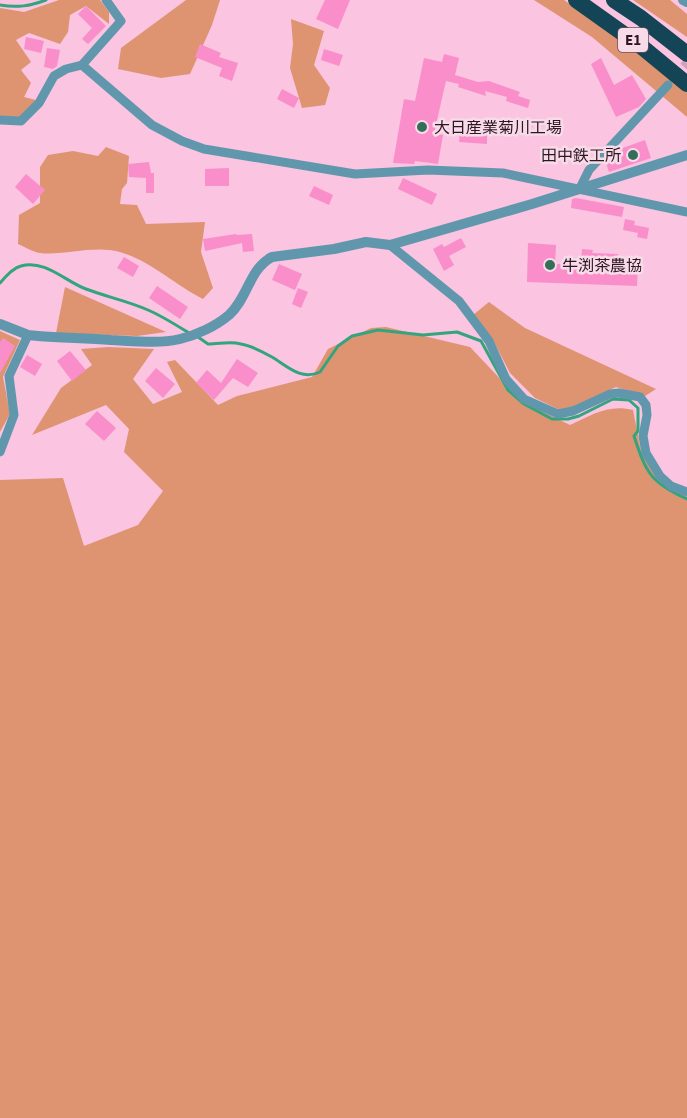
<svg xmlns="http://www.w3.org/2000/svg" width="687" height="1118" font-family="'Source Sans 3','Noto Sans JP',sans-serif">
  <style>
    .green { fill: #de9471 }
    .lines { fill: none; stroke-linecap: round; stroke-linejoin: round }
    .stream { stroke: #32a57e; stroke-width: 3 }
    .building { fill: #f98eca }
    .minor-tunnel { stroke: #d2a1ba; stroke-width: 9; stroke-dasharray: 9 4.5; stroke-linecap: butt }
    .minor { stroke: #6197ad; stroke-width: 9 }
    .tertiary { stroke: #6197ad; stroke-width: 10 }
    .motorway { stroke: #144556; stroke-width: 16 }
    .poi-dot { fill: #346e58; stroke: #f7dbe9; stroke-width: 2 }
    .labels { text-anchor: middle; stroke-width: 5; stroke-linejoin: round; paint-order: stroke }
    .shield { fill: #f7dbe9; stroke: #6a515e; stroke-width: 1.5 }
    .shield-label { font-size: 15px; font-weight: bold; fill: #2e1623 }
    .poi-label { font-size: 16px; fill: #2e1623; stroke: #f7dbe9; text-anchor: start }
  </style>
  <rect width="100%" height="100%" fill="#fbc4e0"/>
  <g class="green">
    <polygon points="59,0 100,0 109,12 109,24 86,6 70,15 68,32 60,44 29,33 16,40 31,62 21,70 31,83 24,97 36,100 27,117 0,116 0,8 24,12"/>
    <polygon points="186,0 220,0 212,25 190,74 161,78 118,69 121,48"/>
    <polygon points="534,0 564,0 653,63 687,92 687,117 592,37"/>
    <polygon points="633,0 670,0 687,14 687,37"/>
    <polygon points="291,19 324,31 314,65 330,88 325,105 302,108 290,68 293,44"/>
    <path d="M106,147L129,156L127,183L122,189L120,204L137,205L146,224L205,222L201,252L213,288L203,299C175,285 152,262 123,253C96,244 65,256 40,253C33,252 25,247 18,244L19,215L40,203V167L48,155L73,151L98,156Z"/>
    <polygon points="65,287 166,332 137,336 56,333"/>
    <polygon points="489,302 525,328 656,389 645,396 616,387 564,412 535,398 510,373 495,344 473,315"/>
    <path d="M386,327L470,347L521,401L570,425C592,415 608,404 633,410L641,451L660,483L687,497V1118H0V480L63,478L84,546L138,525L163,491L124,452L129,429L106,405L32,435L61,388L92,365L81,349L108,347L154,349L133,379L153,404L182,392L167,362L175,360L218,405L237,396L312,377L328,349L371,328Z"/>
    <polygon points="0,331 20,340 3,377 10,414 0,432"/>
  </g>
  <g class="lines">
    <g class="stream">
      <path d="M0,5C17,8 30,6 46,0"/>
      <path d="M0,283C5,277 13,268 21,266C45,259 66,282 86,289C107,297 128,301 148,310C162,316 176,325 189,333"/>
      <path d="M198,337L208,344C220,344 230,341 241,344C252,346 263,352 272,357C287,366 301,381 320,372L338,346L352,336L378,330L423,335L457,332L481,341L508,390L524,404L552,419H568L579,416L613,399L629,400L638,408V431L634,436C646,473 651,483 687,499"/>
    </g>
  </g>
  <g class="building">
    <polygon points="325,0 350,0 338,29 316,19"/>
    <polygon points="86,6 106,26 88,44 82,39 92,28 78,14"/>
    <polygon points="26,37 44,41 41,53 24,49"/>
    <polygon points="200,44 221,53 219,57 238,63 232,81 219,76 222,68 195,57"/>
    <polygon points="47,48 60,50 57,66 53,69 44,67"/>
    <polygon points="324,49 343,55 339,66 321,60"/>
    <polygon points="444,54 459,58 455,75 478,82 489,81 520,92 518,96 530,100 528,108 506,101 507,97 485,91 486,96 458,87 459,84 446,81 434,133 443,135 438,164 415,161 414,164 393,163 404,99 415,101 424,58 442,62"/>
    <polygon points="601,58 614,85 632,75 646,99 639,107 616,117 591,64"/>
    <polygon points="282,89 299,98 294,108 277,99"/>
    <polygon points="460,130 487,132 487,144 459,142"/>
    <polygon points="645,140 651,158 609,172 606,163 617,160 614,153 617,150"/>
    <polygon points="149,162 151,173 154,173 154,193 146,193 146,178 129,177 128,164"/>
    <polygon points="229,168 229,186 205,186 205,169"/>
    <polygon points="26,174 45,190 33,204 15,187"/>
    <polygon points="403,178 437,194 432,205 398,189"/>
    <polygon points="314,186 333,195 329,205 309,196"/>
    <polygon points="576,198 624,207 622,217 571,208 572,199"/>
    <polygon points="625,219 635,221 634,225 649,228 647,239 637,237 638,233 623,230"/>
    <polygon points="236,234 237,235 252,234 254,251 243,252 242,243 205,251 203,239"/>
    <polygon points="461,238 466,247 449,256 454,265 444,271 433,249 442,244 444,247"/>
    <polygon points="528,243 556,245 555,264 581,265 582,249 593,250 592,253 618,254 618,262 638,263 637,286 527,282"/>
    <polygon points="124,257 139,266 133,277 117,268"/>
    <polygon points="279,264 302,274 295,290 272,280"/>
    <polygon points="157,286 188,307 180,319 149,298"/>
    <polygon points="298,288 308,292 301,308 292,304"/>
    <polygon points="3,338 15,346 0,373 0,342"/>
    <polygon points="70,351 86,370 72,381 57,361"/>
    <polygon points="27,355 42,364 35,376 20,367"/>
    <polygon points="237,359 258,373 248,387 233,378 214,400 196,383 207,370 221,383"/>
    <polygon points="156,368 175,384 163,398 145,381"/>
    <polygon points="97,411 116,428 104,441 85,424"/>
  </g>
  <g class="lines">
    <polyline class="minor-tunnel" points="675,77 687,63"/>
    <g class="minor">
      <polyline points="82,65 152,125 182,141 204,149 355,174 428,170 503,173 687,212"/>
      <polyline points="0,120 21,121 39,103 54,76 66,69 82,65 121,21 106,0"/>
      <polyline points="580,188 589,170 668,85"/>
      <polyline points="390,245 459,301 489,341 506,379 524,399 558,414 573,411 610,394 619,393 640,397 646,405 647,415 643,436 646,453 660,476 671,486 687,492"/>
      <polyline points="0,452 14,415 9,376 28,335"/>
    </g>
    <g class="tertiary">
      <polyline points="683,0 687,2"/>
      <path d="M0,324L28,335L38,336C62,338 87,338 111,340C133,341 159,344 180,339C197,335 216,326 229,315C248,298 249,269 272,257L334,249L366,242L390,245L532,204L687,155"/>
    </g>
    <g class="motorway">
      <polyline points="576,0 642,47 687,84"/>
      <polyline points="614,0 641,18 687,54"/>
    </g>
  </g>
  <g class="poi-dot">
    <circle cx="422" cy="127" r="6"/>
    <circle cx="633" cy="155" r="6"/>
    <circle cx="550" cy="265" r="6"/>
  </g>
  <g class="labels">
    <rect class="shield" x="618" y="28" width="30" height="24" rx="4.5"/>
    <g class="shield-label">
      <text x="633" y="45">E1</text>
    </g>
    <g class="poi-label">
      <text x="434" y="133">大日産業菊川工場</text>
      <text x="621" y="161" text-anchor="end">田中鉄工所</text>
      <text x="562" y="271">牛渕茶農協</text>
    </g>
  </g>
</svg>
